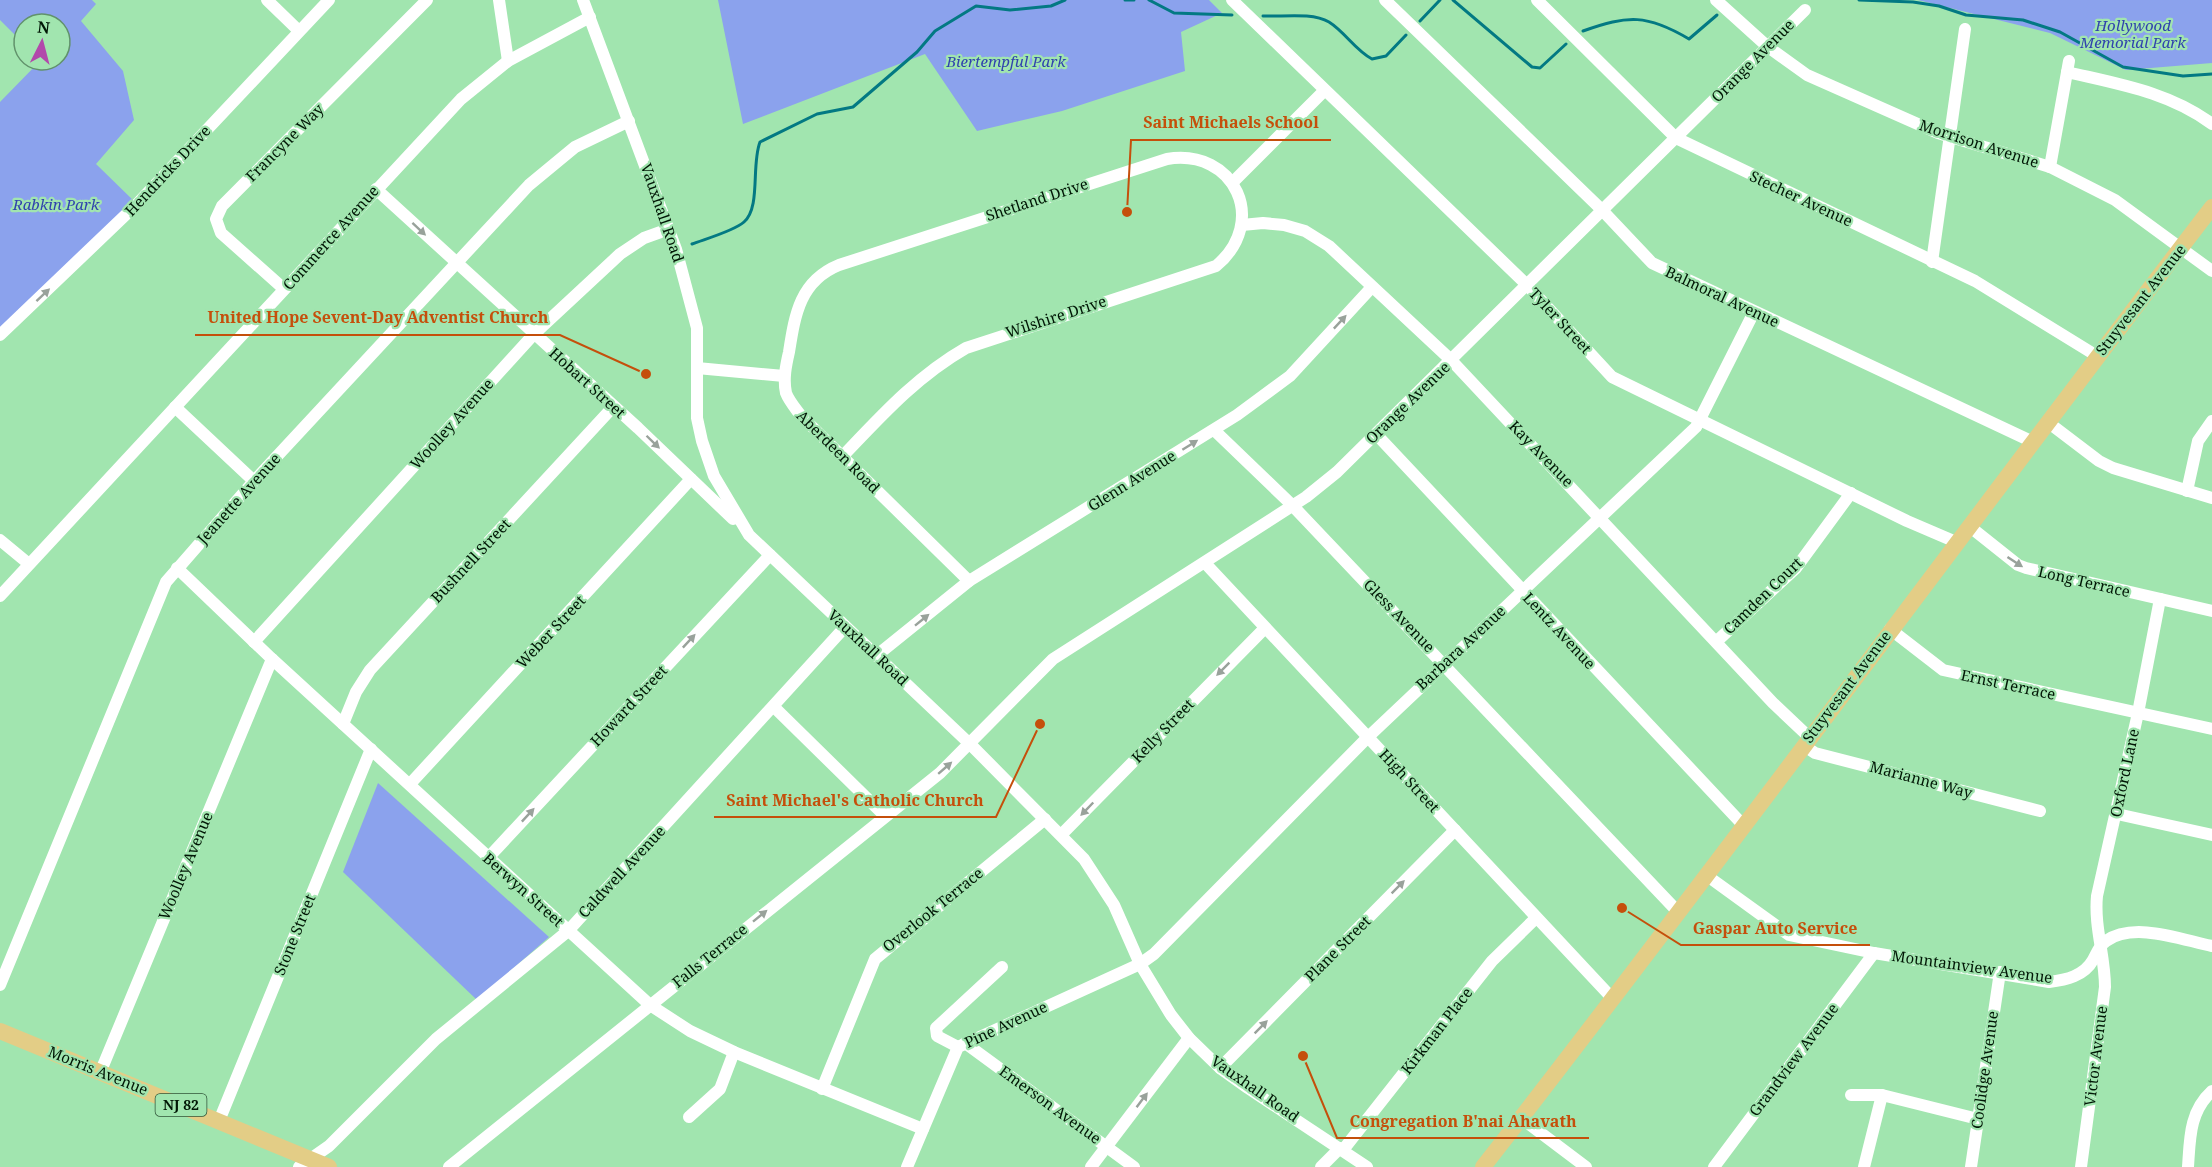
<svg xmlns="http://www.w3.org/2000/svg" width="2212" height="1167" font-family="'Noto Serif',serif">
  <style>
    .green { fill: #8ba2ed }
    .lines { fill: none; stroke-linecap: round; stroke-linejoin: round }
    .stream { stroke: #037983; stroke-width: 3 }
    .minor { stroke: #fff; stroke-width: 12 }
    .major { stroke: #e3cd86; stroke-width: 16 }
    .oneway { fill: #99a29b }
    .labels { text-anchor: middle; stroke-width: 4.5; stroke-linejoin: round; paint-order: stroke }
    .shield { fill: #a1e5af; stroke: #305438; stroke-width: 1.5 }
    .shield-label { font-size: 14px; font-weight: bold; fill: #001605 }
    .park-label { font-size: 15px; font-style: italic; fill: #3042ae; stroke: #a1e5af }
    .street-label { font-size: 15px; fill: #001605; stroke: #a1e5af }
    .leader { fill: none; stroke: #c54f0b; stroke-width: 2 }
    .callout-dot { fill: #c54f0b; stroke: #a1e5af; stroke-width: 2 }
    .callout-label { font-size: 16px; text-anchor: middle; font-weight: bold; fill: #c54f0b; stroke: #a1e5af; stroke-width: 4.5; stroke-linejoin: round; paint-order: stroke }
  </style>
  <rect width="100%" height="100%" fill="#a1e5af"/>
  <g class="green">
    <polygon points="0,0 92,0 96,4 81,21 123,71 134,120 96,164 137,204 0,337 0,102 41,60 60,60 60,24 24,24 24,44 0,20"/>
    <polygon points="718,0 1209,0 1222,13 1181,32 1185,71 1062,111 977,131 925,54 743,124"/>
    <polygon points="1918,0 2212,0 2212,63 2126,70 2050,33"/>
    <polygon points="378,783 549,937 477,1000 343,872"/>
  </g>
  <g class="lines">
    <g class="stream">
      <polyline points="1125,0 1134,0"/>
      <polyline points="1149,0 1174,13 1232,15"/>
      <polyline points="1453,0 1532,67 1540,68 1566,44"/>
      <polyline points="1859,0 1913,2 1939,6 1966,15 2023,20 2060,32 2123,67 2183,76 2212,74"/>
      <path d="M1263,16C1282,17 1312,12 1329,22C1345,32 1355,50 1372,59L1386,56L1406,35"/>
      <polyline points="1420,21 1440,0"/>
      <path d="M1583,31C1628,15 1647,14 1689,39L1717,15"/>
      <path d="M692,244C705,239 734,231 744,222C761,207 751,165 760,142L817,114L853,107L917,52L935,31L976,6L1010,10L1051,6L1065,0"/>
    </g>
    <g class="minor">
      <polyline points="267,0 298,30"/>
      <polyline points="499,0 508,61"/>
      <polyline points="583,0 676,249 697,328 697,418 702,441 714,476 749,535 971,745 1084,859 1114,905 1140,964 1171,1015 1189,1038 1220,1068 1248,1088 1367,1167"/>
      <polyline points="1232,0 1527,285 1612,377 1907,521 1956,542"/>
      <polyline points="1385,0 1602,210 1652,263 2033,442"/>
      <polyline points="1537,0 1676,138 1975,281 2097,356"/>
      <polyline points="1716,0 1768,47 1807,75 1938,133 2050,167 2115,200 2212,271"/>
      <path d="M2067,72C2118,84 2169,92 2212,124"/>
      <polyline points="2050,167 2069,61"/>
      <polyline points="1232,183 1324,91"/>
      <polyline points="376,189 638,428 733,519"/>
      <polyline points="1242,225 1263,223 1284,225 1305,231 1329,246 1451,360 1773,703 1809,737"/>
      <polyline points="1932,262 1965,29"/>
      <polyline points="284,289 221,233 216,219 222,206 427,0"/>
      <polyline points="0,335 137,204 329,0"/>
      <polyline points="697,368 784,376"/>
      <polyline points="175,407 254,481"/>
      <polyline points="2049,423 2099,461 2113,468 2212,498"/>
      <polyline points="1214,430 1292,505 1679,913"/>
      <polyline points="1376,434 1744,826"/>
      <path d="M842,457C881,416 917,376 966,348L1216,266C1269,222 1235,148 1167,159L839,265C800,281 795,314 789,352C786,365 783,379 786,393C789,401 796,409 801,416L969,581"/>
      <polyline points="2187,491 2198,441 2212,421"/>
      <polyline points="1969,526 2018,565 2026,568 2212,611"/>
      <polyline points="0,540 29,564"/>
      <polyline points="1205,563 1613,999"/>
      <polyline points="177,568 272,659 650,1005 690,1031 734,1052 923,1129"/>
      <polyline points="0,596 461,99 508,61 590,17"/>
      <polyline points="1890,629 1943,670 2212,729"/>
      <polyline points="1717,641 1796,568 1851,493"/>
      <polyline points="254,642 534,334 620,254 644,238 669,229"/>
      <polyline points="876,656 969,581 1237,415 1290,376 1372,287"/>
      <polyline points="774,707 884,815"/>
      <polyline points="343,724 356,692 370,670 613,407"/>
      <polyline points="1803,745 1815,753 2040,811"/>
      <polyline points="410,784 691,479"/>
      <polyline points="2117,814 2212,835"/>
      <polyline points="1062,834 1265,628"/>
      <polyline points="488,858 770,555"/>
      <path d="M1706,875L1789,935L1874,953L2049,982C2066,980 2084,976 2093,960C2097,953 2099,946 2106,941C2134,921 2182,940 2212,946"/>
      <polyline points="0,985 166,582 254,481 529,185 575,147 629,121"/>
      <polyline points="965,1043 1134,1167"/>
      <polyline points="958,1047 937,1036 936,1028 1002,967"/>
      <polyline points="1220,1068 1455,830"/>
      <polyline points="100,1073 272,659"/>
      <polyline points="822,1089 875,959 1045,819"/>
      <polyline points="1851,1095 1882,1095 1978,1119"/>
      <polyline points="689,1117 720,1089 734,1052"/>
      <polyline points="1521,1118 1586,1167"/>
      <polyline points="219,1121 371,749"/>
      <polyline points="1343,1150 1492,961 1536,918"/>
      <polyline points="299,1167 329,1146 436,1039 568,931 845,627"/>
      <polyline points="449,1167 940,773 1053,659 1306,497 1337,472 1805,10"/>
      <polyline points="907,1167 958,1047 1140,964 1154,954 1367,738 1696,427 1754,312"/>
      <polyline points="1091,1167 1189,1038"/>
      <polyline points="1321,1167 1340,1148"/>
      <polyline points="1714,1167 1874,953"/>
      <polyline points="1864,1167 1882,1095"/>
      <polyline points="1971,1167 2000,972"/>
      <path d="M2081,1167L2105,987C2105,956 2094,927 2097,896L2138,713L2160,599"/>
      <path d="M2188,1167C2190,1139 2189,1112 2212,1091"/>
    </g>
    <g class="major">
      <polyline points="0,1031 329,1167"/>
      <path d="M1483,1167C1730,850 1967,526 2212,207"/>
    </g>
  </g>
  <defs><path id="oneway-solid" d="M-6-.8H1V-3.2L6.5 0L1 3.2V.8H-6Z" transform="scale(1.5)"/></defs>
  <g class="oneway">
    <use href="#oneway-solid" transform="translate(419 229) rotate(43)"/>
    <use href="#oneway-solid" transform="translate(43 295) rotate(-43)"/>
    <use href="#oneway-solid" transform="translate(1340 322) rotate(-47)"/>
    <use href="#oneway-solid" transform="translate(653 442) rotate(44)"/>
    <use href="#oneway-solid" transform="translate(1190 445) rotate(-32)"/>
    <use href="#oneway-solid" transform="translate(2015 562) rotate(33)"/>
    <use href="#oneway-solid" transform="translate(922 620) rotate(-39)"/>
    <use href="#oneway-solid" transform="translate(689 641) rotate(-47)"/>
    <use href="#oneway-solid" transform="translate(1223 669) rotate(135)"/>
    <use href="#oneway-solid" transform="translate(945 768) rotate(-41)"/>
    <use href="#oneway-solid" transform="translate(1087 809) rotate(134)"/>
    <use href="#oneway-solid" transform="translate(528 815) rotate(-47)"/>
    <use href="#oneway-solid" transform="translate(1398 887) rotate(-45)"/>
    <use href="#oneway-solid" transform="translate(760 916) rotate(-39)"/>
    <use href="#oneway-solid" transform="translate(1261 1027) rotate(-45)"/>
    <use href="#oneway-solid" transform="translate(1142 1100) rotate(-53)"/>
  </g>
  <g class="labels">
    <rect class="shield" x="155.5" y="1094" width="51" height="22" rx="4.5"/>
    <g class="shield-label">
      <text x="181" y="1110">NJ 82</text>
    </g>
    <g class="park-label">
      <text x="2133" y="31">Hollywood<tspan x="2133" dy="17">Memorial Park</tspan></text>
      <text x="1006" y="67">Biertempful Park</text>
      <text x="56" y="210">Rabkin Park</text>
    </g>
    <g class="street-label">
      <text transform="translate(1753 61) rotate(-45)" y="5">Orange Avenue</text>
      <text transform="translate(285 143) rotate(-45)" y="5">Francyne Way</text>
      <text transform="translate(1979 144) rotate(18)" y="5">Morrison Avenue</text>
      <text transform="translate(168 171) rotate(-47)" y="5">Hendricks Drive</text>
      <text transform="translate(1801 199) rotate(25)" y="5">Stecher Avenue</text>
      <text transform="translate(1037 200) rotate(-18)" y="5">Shetland Drive</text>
      <text transform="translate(662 213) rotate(71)" y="5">Vauxhall Road</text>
      <text transform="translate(331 238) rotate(-48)" y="5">Commerce Avenue</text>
      <text transform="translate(1722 297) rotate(25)" y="5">Balmoral Avenue</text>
      <text transform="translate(2141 300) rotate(-52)" y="5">Stuyvesant Avenue</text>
      <text transform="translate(1056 317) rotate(-18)" y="5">Wilshire Drive</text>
      <text transform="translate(1560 321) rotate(47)" y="5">Tyler Street</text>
      <text transform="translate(587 383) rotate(42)" y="5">Hobart Street</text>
      <text transform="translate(1408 403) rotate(-44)" y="5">Orange Avenue</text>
      <text transform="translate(452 424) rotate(-48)" y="5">Woolley Avenue</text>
      <text transform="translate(838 452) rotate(45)" y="5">Aberdeen Road</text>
      <text transform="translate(1541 454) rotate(46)" y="5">Kay Avenue</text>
      <text transform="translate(1132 481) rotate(-32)" y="5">Glenn Avenue</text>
      <text transform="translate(239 499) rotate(-48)" y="5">Jeanette Avenue</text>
      <text transform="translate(471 561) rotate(-47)" y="5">Bushnell Street</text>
      <text transform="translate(2084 582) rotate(13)" y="5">Long Terrace</text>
      <text transform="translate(1763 596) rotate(-44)" y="5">Camden Court</text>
      <text transform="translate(1399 616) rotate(46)" y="5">Gless Avenue</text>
      <text transform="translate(1559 631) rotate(47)" y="5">Lentz Avenue</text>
      <text transform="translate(551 632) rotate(-47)" y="5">Weber Street</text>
      <text transform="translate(868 648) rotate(43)" y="5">Vauxhall Road</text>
      <text transform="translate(1461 648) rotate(-43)" y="5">Barbara Avenue</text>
      <text transform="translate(2008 685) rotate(12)" y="5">Ernst Terrace</text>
      <text transform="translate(1847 687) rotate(-53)" y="5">Stuyvesant Avenue</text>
      <text transform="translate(629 706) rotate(-47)" y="5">Howard Street</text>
      <text transform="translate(1163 731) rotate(-46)" y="5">Kelly Street</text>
      <text transform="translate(2125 773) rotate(-78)" y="5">Oxford Lane</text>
      <text transform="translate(1921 780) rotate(15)" y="5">Marianne Way</text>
      <text transform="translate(1409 781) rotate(47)" y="5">High Street</text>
      <text transform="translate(186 866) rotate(-67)" y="5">Woolley Avenue</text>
      <text transform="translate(622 872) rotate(-47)" y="5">Caldwell Avenue</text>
      <text transform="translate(523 890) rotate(42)" y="5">Berwyn Street</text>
      <text transform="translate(933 910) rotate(-39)" y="5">Overlook Terrace</text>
      <text transform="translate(295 935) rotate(-68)" y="5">Stone Street</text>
      <text transform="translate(1338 949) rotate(-45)" y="5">Plane Street</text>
      <text transform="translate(710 956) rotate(-39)" y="5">Falls Terrace</text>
      <text transform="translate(1972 967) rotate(8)" y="5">Mountainview Avenue</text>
      <text transform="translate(1006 1025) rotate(-25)" y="5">Pine Avenue</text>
      <text transform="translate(1437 1031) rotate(-52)" y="5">Kirkman Place</text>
      <text transform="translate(2096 1056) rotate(-83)" y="5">Victor Avenue</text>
      <text transform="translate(1794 1060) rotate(-53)" y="5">Grandview Avenue</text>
      <text transform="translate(1985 1070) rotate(-82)" y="5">Coolidge Avenue</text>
      <text transform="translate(98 1071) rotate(22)" y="5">Morris Avenue</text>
      <text transform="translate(1255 1089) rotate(35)" y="5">Vauxhall Road</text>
      <text transform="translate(1050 1105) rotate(36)" y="5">Emerson Avenue</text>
    </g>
  </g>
  <path class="leader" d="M1127 212L1131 140H1331M646 374L560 335H195M1040 724L996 817H714M1622 908L1681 945H1870M1303 1056L1337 1138H1589"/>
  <g class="callout-dot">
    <circle cx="1127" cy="212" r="6"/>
    <circle cx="646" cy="374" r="6"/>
    <circle cx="1040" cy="724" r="6"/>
    <circle cx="1622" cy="908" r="6"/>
    <circle cx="1303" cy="1056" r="6"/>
  </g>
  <g class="callout-label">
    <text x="1231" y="128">Saint Michaels School</text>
    <text x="378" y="323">United Hope Sevent-Day Adventist Church</text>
    <text x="855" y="806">Saint Michael's Catholic Church</text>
    <text x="1775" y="934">Gaspar Auto Service</text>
    <text x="1463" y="1127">Congregation B'nai Ahavath</text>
  </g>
  <g transform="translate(42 42) rotate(6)"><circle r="28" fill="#a1e5af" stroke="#61926b" stroke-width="1.5"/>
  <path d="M0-4.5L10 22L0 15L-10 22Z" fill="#b249ab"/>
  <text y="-9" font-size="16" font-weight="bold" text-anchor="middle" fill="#001605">N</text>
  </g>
</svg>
